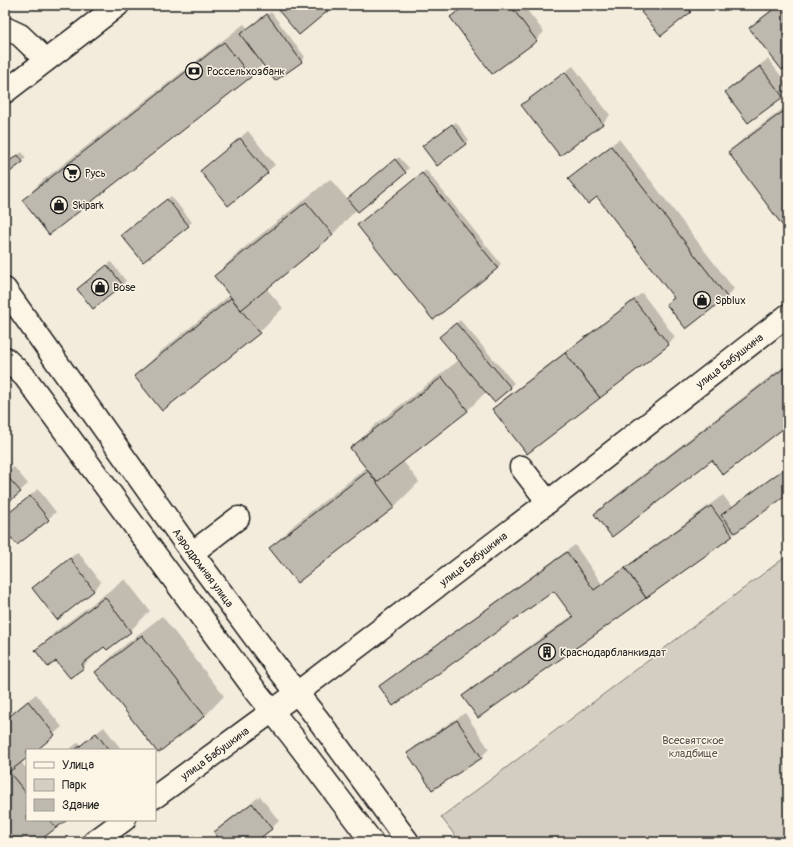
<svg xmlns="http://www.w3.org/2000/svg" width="793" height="847" font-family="Pangolin,sans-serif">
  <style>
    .green { fill: #d3cec1; stroke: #78756e }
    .shadow { fill: #0003 }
    .building { fill: #beb9ae; stroke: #1c1c1c }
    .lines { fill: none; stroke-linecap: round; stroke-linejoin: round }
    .minor-casing { stroke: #1c1c1c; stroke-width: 25 }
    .major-casing { stroke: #1c1c1c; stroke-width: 25 }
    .minor { stroke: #fcf5e5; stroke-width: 22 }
    .major { stroke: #fcf5e5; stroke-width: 22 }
    .labels { text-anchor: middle; stroke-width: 3; stroke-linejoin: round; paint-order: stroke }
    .poi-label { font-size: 11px; fill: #1c1c1c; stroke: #fcf5e5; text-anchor: start }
    .street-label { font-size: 11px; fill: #1c1c1c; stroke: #fcf5e5 }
    .park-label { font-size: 11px; fill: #53514e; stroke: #fcf5e5 }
  </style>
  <rect width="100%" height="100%" fill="#f3ecdd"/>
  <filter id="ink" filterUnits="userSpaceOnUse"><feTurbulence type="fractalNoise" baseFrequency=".025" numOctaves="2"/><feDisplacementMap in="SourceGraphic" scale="8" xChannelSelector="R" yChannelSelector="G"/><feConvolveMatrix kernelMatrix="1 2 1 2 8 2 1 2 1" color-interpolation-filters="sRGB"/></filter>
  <g filter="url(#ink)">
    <polygon class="green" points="788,555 788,842 460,842 441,817"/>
    <g class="shadow">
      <polygon points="465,5 523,5 544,32 536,40 493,73 451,17"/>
      <polygon points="650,5 696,5 661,35 643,12"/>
      <polygon points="778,5 788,5 788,65 751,28 758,20"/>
      <polygon points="271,12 305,57 301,61 263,64 250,77 23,200 43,180 244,24 248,29"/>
      <polygon points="768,59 788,85 788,90 748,122 726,93 733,85"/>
      <polygon points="573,66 610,115 603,123 560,155 523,105 530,98"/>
      <polygon points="788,105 788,232 729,152 744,138"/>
      <polygon points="456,122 469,140 437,165 427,142"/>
      <polygon points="248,131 275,165 228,204 201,171"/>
      <polygon points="619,139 734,289 727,296 686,328 668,304 674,297 597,196 569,179 577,172"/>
      <polygon points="22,152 26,158 6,174 5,164"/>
      <polygon points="399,157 409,168 405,172 358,211 357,209 332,235 266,288 283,308 259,332 136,376 160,352 230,295 215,276 239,252 330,179 348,200"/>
      <polygon points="426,170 501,264 497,268 362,222"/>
      <polygon points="171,196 192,222 188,225 126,231"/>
      <polygon points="111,262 126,281 122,284 78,289"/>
      <polygon points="642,293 675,337 668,344 494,409 501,401"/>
      <polygon points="460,320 514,383 494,401 486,392 468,410 403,461 419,482 395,506 297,582 271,548 295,524 366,468 352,448 376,424 459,360 444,334"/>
      <polygon points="788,363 788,423 595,514 610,500"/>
      <polygon points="788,466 788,493 732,535 464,696 471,688 573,615 554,590 381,687 388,679 575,545 602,584 723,495 732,507"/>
      <polygon points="14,467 28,484 5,504 5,474"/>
      <polygon points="38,489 56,512 48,519 5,528 5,516"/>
      <polygon points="78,552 101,582 94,590 57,619 33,588 41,580"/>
      <polygon points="125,579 150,611 130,631 107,649 104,646 83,667 56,659 37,650 56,631"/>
      <polygon points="162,616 224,696 205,716 158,752 96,672 116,652"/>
      <polygon points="36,694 62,727 35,750 27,750 27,756 21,762 27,769 27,820 65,820 36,842 6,842 5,773 9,770 5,766 5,719"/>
      <polygon points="465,713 489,749 481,757 409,753 416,745"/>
      <polygon points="104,727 122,750 68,750 79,742 81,745"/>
      <polygon points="260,796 279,821 271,829 253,842 222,842 215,832 222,825"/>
      <polygon points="194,835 199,842 184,842"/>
    </g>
    <g class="building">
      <polygon points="274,5 335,5 299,35"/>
      <polygon points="466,5 510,5 537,41 492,74 450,17"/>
      <polygon points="650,5 685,5 691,12 661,36 641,12"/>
      <polygon points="779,5 788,5 788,66 782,70 749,28"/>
      <polygon points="267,14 302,62 275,81 240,34"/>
      <polygon points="224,42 251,77 49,235 22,200"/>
      <polygon points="760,66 783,97 748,123 725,92"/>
      <polygon points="565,72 603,124 560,156 521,105"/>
      <polygon points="788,108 788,233 728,152"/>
      <polygon points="452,124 466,144 437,166 422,146"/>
      <polygon points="240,138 268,173 228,206 200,171"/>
      <polygon points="611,146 727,297 686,329 666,304 674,298 597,197 588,204 568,179"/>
      <polygon points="18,155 23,162 6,175 5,164"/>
      <polygon points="395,159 406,173 358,212 347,199"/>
      <polygon points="422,173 498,268 433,320 357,225"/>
      <polygon points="167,199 189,226 143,262 121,235"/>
      <polygon points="306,202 333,235 241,310 214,276"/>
      <polygon points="107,265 123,285 93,309 77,289"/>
      <polygon points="231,298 260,333 162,411 134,376"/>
      <polygon points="634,300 669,345 600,398 565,353"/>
      <polygon points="456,323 511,388 494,402 439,337"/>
      <polygon points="565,353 600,398 527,454 492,409"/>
      <polygon points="788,365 788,425 723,475 712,460 612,537 594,514"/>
      <polygon points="442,377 468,411 377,482 350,448"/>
      <polygon points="788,466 788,494 735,533 721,515"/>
      <polygon points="368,471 395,507 297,583 269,548"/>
      <polygon points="5,474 21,492 5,505"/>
      <polygon points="30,496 49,520 17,545 5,530 5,516"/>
      <polygon points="711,506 733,536 646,598 625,568"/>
      <polygon points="567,552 594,590 625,568 646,598 478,718 462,696 573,617 554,591 393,706 379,686"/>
      <polygon points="70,558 94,591 57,620 32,588"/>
      <polygon points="105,597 131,632 107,650 104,647 82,664 84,668 70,678 56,661 48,667 35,650"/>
      <polygon points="142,635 205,716 158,753 95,672"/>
      <polygon points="28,701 55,735 37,750 27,750 27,758 9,772 5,767 5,720"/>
      <polygon points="457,720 482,758 432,790 407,753"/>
      <polygon points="96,733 109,750 75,750"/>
      <polygon points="9,772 27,794 27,820 49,820 56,828 38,842 5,842 5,775"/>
      <polygon points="252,803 272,829 255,842 221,842 214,832"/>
      <polygon points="50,820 67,820 56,828"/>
    </g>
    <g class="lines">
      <g class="minor-casing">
        <g id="minor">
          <polyline points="5,28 20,35 46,60"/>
          <polyline points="5,92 118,5"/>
          <polyline points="5,358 25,377 255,690 292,736 372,842"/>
          <polyline points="521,467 548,502"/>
          <polyline points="192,553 238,518"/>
          <path id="s1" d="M155,797L297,693L317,718L408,842"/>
          <polyline points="94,842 124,820"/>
        </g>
      </g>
      <g class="major-casing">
        <g id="major">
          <path id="s2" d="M5,289L192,553L279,670L297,693L548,502L788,315"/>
        </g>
      </g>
      <use href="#minor" class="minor"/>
      <use href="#major" class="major"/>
    </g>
  </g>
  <defs>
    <g id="bank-ring" transform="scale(0.9)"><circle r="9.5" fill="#fcf5e5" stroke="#1c1c1c" stroke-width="1.5"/><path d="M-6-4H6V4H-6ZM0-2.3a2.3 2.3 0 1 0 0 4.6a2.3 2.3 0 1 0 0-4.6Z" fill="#1c1c1c"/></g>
    <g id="supermarket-ring" transform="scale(0.9)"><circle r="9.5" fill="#fcf5e5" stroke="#1c1c1c" stroke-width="1.5"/><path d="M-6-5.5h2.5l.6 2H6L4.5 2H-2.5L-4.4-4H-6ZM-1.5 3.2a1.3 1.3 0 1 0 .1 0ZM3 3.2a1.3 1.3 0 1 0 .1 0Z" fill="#1c1c1c"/></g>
    <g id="shop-ring" transform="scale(0.9)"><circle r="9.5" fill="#fcf5e5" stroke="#1c1c1c" stroke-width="1.5"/><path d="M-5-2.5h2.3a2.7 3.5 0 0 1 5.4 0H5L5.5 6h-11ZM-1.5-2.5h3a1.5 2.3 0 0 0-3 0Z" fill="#1c1c1c"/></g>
    <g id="building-ring" transform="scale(0.9)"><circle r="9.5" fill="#fcf5e5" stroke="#1c1c1c" stroke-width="1.5"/><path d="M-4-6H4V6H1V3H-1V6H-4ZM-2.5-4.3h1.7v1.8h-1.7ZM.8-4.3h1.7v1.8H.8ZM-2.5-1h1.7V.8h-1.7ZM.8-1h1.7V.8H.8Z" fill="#1c1c1c"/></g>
  </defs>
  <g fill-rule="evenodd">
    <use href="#bank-ring" x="194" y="71"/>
    <use href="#supermarket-ring" x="72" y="173"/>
    <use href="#shop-ring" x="59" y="205"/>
    <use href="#shop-ring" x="100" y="287"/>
    <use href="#shop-ring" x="702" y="300"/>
    <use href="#building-ring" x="547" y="652"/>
  </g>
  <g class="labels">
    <g class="poi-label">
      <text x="207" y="75">Россельхозбанк</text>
      <text x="85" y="177">Русь</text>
      <text x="72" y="209">Skipark</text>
      <text x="113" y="291">Bose</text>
      <text x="715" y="304">Spblux</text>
      <text x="560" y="656">Краснодарбланкиздат</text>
    </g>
    <g class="street-label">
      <text dy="4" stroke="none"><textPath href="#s2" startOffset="1044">улица Бабушкина</textPath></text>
      <text dy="4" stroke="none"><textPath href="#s2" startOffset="720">улица Бабушкина</textPath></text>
      <text dy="4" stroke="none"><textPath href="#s2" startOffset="342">Аэродромная улица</textPath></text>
      <text dy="4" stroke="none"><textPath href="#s1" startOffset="74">улица Бабушкина</textPath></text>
    </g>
    <g class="park-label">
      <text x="693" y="744">Всесвятское<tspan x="693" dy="13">кладбище</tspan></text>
    </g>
  </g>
  <rect width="793" height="847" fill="none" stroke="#fcf5e5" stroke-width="20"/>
  <rect x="10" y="10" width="773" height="827" fill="none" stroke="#1c1c1c" stroke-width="1.5" filter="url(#ink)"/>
  <rect x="26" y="749" width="130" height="72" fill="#fcf5e5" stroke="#a29e95"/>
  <rect x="34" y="762" width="20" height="6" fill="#fcf5e5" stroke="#a29e95"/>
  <text x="62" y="769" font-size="12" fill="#1c1c1c">Улица</text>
  <rect x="34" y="779" width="20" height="12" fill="#d3cec1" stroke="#a29e95"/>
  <text x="62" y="789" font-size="12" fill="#1c1c1c">Парк</text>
  <rect x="34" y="799" width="20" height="12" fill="#beb9ae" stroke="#a29e95"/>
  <text x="62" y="809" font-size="12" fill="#1c1c1c">Здание</text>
</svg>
